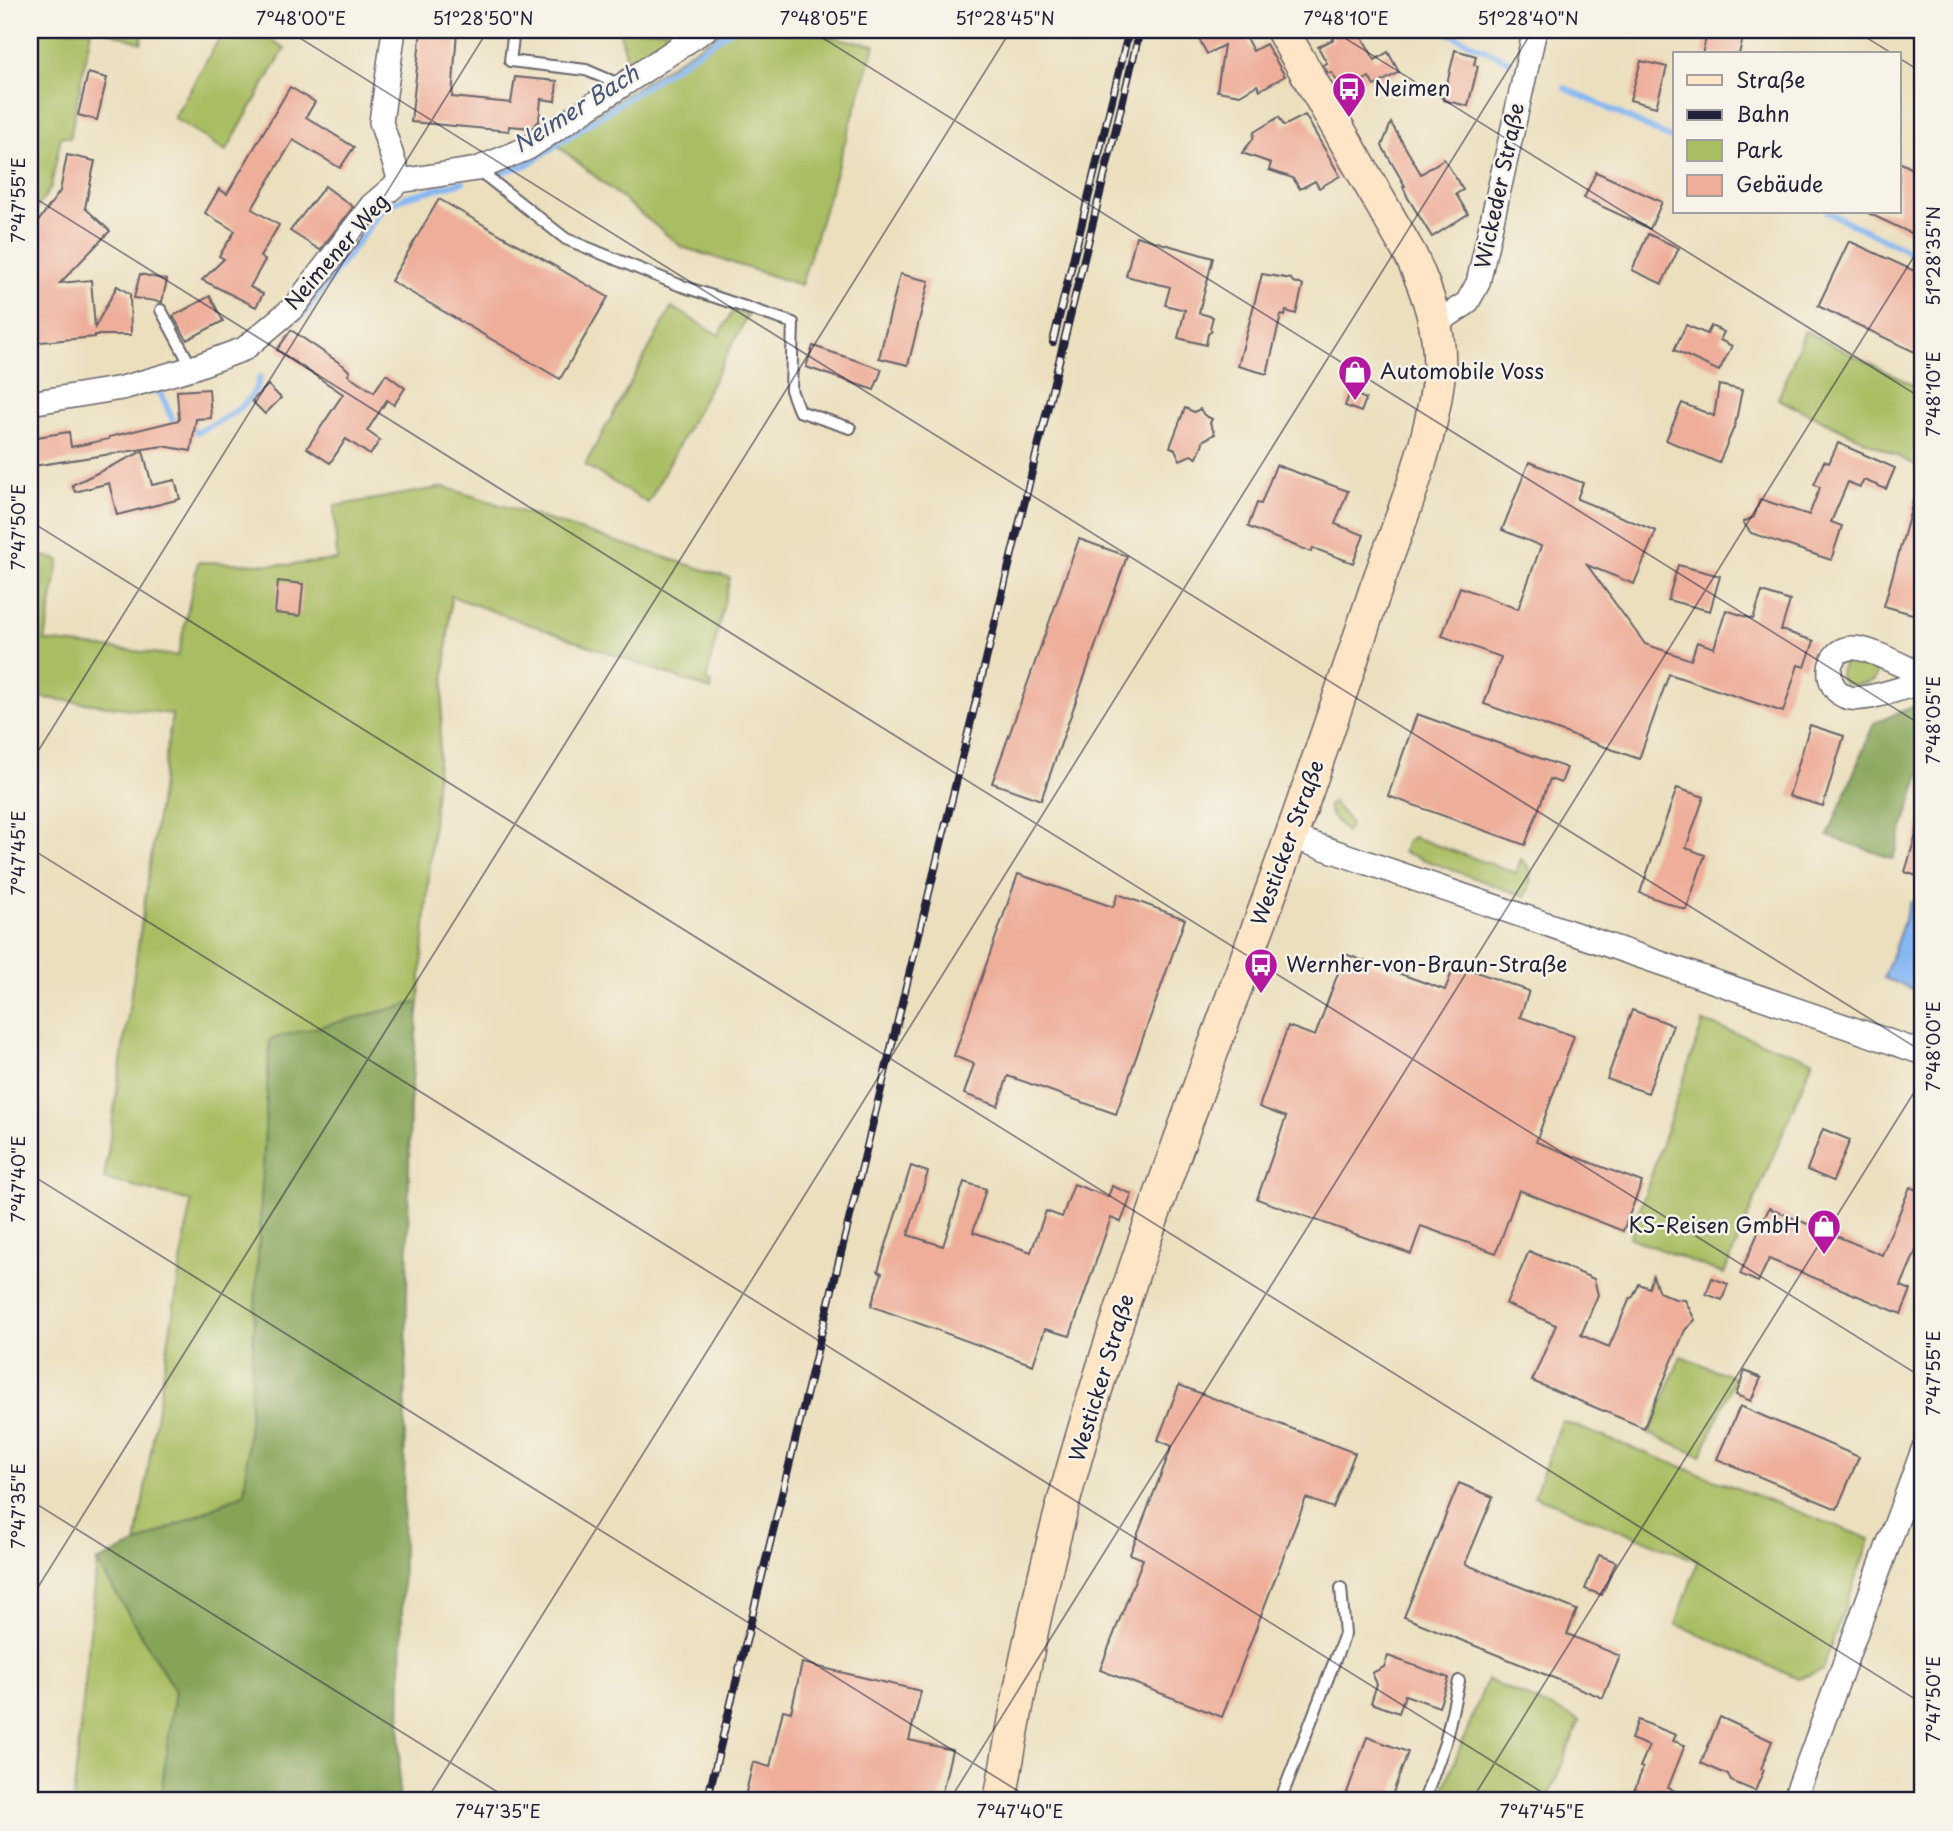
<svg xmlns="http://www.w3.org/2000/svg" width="1953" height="1831" font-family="'Playpen Sans',sans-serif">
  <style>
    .green { fill: #a9bd62; stroke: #66704e; stroke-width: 2 }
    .forest { fill: #86a458; stroke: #54634a; stroke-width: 2 }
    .water { fill: #86b7f2; stroke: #546c96; stroke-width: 2 }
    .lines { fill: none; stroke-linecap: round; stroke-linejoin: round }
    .stream { stroke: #86b7f2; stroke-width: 6 }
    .building { fill: #eeae9a }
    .service-casing { stroke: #686469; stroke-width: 14 }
    .minor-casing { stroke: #686469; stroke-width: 26 }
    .secondary-casing { stroke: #686469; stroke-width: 35 }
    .service { stroke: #fff; stroke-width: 10 }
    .minor { stroke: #fff; stroke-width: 23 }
    .secondary { stroke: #fde5c5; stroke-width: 32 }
    .rail-casing { stroke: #22223b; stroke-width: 8 }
    .rail { stroke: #f7f3e8; stroke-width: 5; stroke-dasharray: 16; stroke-linecap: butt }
    .ticks { fill: none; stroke: #22223b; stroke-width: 2; stroke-opacity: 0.45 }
    .labels { text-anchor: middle; stroke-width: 5; stroke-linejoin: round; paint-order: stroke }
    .poi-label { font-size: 21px; fill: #22223b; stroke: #f7f3e8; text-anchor: start }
    .street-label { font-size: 21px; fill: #22223b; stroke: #f7f3e8 }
    .water-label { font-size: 23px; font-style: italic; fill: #45567b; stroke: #f7f3e8 }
    .neatline { fill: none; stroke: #22223b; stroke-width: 2.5 }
    .ticks-label { font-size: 18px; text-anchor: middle; fill: #22223b }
  </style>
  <rect width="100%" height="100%" fill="#f7f3e8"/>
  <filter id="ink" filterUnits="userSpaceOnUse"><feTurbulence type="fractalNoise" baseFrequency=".0143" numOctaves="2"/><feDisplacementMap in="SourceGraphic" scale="14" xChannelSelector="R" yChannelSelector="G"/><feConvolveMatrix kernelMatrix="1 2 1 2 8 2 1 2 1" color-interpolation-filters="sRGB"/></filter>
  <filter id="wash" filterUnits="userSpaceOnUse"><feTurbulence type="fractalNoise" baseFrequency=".00686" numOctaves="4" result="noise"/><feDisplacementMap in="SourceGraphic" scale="28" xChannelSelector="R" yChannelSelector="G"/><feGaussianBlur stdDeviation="1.57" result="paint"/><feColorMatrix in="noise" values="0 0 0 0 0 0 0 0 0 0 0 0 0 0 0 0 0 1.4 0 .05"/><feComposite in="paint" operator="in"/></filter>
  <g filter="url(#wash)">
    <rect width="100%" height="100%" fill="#ebdfbe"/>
    <g class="green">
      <polygon points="30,30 91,30 70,138 61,136 51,187 30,219"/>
      <polygon points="104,30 143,30 141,43"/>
      <polygon points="224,30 254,30 285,48 226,151 174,118"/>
      <polygon points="619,30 703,30 632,76"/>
      <polygon points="724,30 795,30 875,45 801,285 682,247 553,142"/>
      <polygon points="672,307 719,335 733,311 748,315 648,503 585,465"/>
      <polygon points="1805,331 1923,390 1923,450 1918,466 1778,399"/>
      <polygon points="444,487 730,578 706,681 712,683 711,690 451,596 419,1002 270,1040 245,1493 136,1544 191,1201 104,1179 172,714 30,696 30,553 59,560 45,641 178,656 198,562 288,565 337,560 334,506"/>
      <path d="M1853,658L1874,667L1877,674L1874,680C1856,688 1829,688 1845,661Z"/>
      <polygon points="1333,802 1350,822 1350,826 1346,832 1331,815 1328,806"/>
      <path d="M1413,837L1516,873L1521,859C1535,869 1531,883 1526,897L1403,852L1407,841Z"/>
      <polygon points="1703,1022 1813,1060 1724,1274 1630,1238"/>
      <polygon points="1681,1356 1735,1378 1701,1456 1649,1434"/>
      <polygon points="1562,1421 1870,1539 1822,1670 1798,1679 1676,1624 1698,1561 1534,1496"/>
      <polygon points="97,1562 175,1691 160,1801 73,1801"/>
      <polygon points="1487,1680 1580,1720 1547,1801 1447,1801 1440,1798"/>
    </g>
    <g class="forest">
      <polygon points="1917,705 1923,706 1923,766 1893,859 1828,836 1874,723"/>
      <polygon points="419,1002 410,1104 399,1801 160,1801 175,1691 97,1562 245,1493 270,1039"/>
    </g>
    <polygon class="water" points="1911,901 1923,906 1923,993 1884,978"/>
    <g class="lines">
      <g class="stream">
        <polyline points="1442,30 1509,61"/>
        <polyline points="1565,88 1675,140"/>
        <polyline points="494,174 526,165 731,30"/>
        <polyline points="1827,212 1923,258"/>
        <polyline points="298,318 304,314 382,210 405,197 463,182"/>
        <path d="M146,392L159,390L174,423L198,432C222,420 254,406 260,377"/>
        <polyline points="30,416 48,412"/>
      </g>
    </g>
    <g id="blocks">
      <g class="building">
        <polygon points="421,30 457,31 452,97 511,103 515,77 557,81 555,101 541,99 539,121 532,128 509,126 509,131 411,122"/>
        <polygon points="1216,30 1252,30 1244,34 1253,51 1266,44 1285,76 1260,90 1257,85 1240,95 1217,91 1224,45 1207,54 1199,39"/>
        <polygon points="1329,30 1358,30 1375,60 1388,52 1399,72 1374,86 1369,77 1343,92 1332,73 1328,73 1323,65 1327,63 1318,47 1334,39"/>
        <polygon points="1708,30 1745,30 1739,54 1702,54"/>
        <polygon points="1455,50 1476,56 1474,65 1478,66 1468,106 1443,100"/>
        <polygon points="1641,61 1667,67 1656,107 1630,100"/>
        <polygon points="88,73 107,78 97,120 78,115"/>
        <polygon points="290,87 315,102 306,117 354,147 340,168 293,140 252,209 279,225 260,257 265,260 250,287 263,294 256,307 202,280 224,259 219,256 235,231 205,213 219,189 227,194"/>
        <polygon points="1305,115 1340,176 1319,188 1315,181 1300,189 1293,178 1269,170 1271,163 1242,153 1253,139 1254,132 1279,117 1284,126"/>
        <polygon points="1391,123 1421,174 1444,159 1463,190 1456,194 1468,214 1432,237 1408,198 1403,187 1405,186 1382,146"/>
        <polygon points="67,155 95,161 85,208 110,231 60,283 91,280 95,327 117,286 130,294 131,335 95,335 95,337 30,343 30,233 60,191"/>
        <polygon points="1899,162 1923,174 1923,239 1866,212 1899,212"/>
        <polygon points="1596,172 1662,202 1650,229 1584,198"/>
        <polygon points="325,186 353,207 320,250 290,231"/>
        <polygon points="439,199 608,297 560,379 391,281"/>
        <polygon points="1648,234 1679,248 1662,284 1632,270"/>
        <polygon points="1136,236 1213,258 1199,313 1213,317 1210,328 1212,331 1208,334 1206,345 1178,338 1185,310 1165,305 1170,287 1126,276"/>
        <polygon points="1849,241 1923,275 1923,356 1818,306"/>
        <polygon points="140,274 167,280 162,302 134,298"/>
        <polygon points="900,274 929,281 908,365 879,358"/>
        <polygon points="1262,274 1291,279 1293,282 1303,285 1296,314 1286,311 1285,316 1281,315 1267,374 1238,366"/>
        <polygon points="210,296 223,321 187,340 173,316"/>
        <polygon points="1686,325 1707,334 1711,326 1724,332 1720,340 1732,346 1719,371 1674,350"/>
        <polygon points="291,330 344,366 350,372 348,375 374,392 386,374 405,388 394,405 387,400 367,431 380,440 370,455 346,439 330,463 307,448 343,394 277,350"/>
        <polygon points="813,346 882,369 874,390 806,367"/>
        <polygon points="268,385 281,398 265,414 252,401"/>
        <polygon points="1719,385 1742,390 1735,425 1719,463 1666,440 1682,403 1714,416"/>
        <polygon points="209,389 211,418 196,419 191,451 163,446 33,466 30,438 69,432 71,447 109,439 109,437 179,420 177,391"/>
        <polygon points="1350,392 1366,399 1361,412 1345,406"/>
        <polygon points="1185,408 1194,412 1200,409 1204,415 1212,419 1210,423 1215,434 1204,440 1197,458 1191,455 1180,460 1175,449 1170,447"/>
        <polygon points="1838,443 1895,468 1886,489 1864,480 1860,487 1848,482 1831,522 1842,526 1831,560 1751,533 1743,522 1754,517 1760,499 1809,515 1820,487 1814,485 1824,461 1829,463"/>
        <polygon points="143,451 152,485 175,480 180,499 117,515 109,483 75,492 72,485"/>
        <polygon points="1529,462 1583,483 1577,499 1656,531 1634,584 1587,565 1645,644 1691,660 1697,642 1714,648 1726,610 1753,619 1762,592 1790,601 1781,630 1814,641 1805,667 1798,665 1783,712 1669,674 1639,759 1484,704 1501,657 1442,636 1460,587 1518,609 1541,546 1502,530"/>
        <polygon points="1276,465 1348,491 1335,524 1364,535 1353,563 1313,548 1311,552 1248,527 1257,503 1261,504"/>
        <polygon points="1919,481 1923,482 1923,617 1884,606"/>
        <polygon points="1079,539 1127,556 1041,800 992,783"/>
        <polygon points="1678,565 1720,576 1710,611 1668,600"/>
        <polygon points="278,581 303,584 300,616 275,613"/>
        <polygon points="1417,714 1567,768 1561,783 1550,779 1525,845 1388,796"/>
        <polygon points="1810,725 1844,736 1823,806 1789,796"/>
        <polygon points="1677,788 1704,797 1686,848 1705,855 1686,910 1640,893"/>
        <polygon points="1919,824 1923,825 1923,878 1905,872"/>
        <polygon points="1018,874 1113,907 1118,894 1185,919 1116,1114 1008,1076 998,1106 964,1094 974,1064 954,1056"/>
        <polygon points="1345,954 1445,990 1455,964 1529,991 1520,1017 1574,1036 1536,1142 1642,1182 1623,1231 1519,1190 1496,1253 1421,1226 1411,1254 1257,1199 1286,1117 1259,1107 1288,1026 1315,1036"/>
        <polygon points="1632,1010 1673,1025 1648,1093 1607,1079"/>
        <polygon points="1823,1129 1850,1140 1833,1181 1807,1170"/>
        <polygon points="911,1166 928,1172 908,1235 943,1246 964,1182 986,1189 973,1232 1031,1252 1046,1211 1062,1217 1074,1184 1108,1197 1112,1186 1132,1194 1121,1222 1111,1218 1070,1336 1045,1329 1033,1365 871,1306 882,1273 878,1271"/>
        <polygon points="1910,1187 1923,1193 1923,1248 1918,1246 1901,1286 1911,1290 1901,1314 1769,1259 1758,1282 1740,1274 1769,1208 1882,1255"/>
        <polygon points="1529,1251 1594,1279 1598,1295 1581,1335 1609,1347 1630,1298 1633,1297 1639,1284 1649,1288 1653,1276 1659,1292 1675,1299 1685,1300 1695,1320 1685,1330 1644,1428 1532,1381 1556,1325 1506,1304"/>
        <polygon points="1712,1278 1728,1284 1722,1300 1706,1294"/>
        <polygon points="1745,1371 1761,1378 1751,1401 1736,1395"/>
        <polygon points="1179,1385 1355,1453 1333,1508 1306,1498 1222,1717 1100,1670 1143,1559 1130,1554 1172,1446 1158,1440"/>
        <polygon points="1740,1406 1859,1457 1837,1509 1717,1459"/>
        <polygon points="1459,1483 1493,1497 1465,1564 1577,1610 1567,1634 1620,1656 1603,1698 1404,1617"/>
        <polygon points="1599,1555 1616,1562 1602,1595 1585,1589"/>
        <polygon points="1388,1656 1449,1678 1439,1707 1405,1695 1399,1713 1371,1703 1377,1684 1372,1673 1384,1667"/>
        <polygon points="802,1663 921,1691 909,1740 952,1750 940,1801 744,1801 753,1762 770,1767 783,1710 791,1712"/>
        <polygon points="1720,1717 1772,1741 1761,1769 1764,1770 1755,1791 1731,1781 1728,1775 1701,1763"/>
        <polygon points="1638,1720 1676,1735 1673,1741 1685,1745 1668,1788 1698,1801 1630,1801 1643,1768 1640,1767 1649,1746 1631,1739"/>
        <polygon points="1367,1737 1408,1752 1390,1801 1344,1801"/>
      </g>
    </g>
  </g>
  <g filter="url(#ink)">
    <use href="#blocks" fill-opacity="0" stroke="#686469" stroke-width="2"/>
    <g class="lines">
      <g class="service-casing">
        <g id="service">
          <polyline points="514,30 510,61 586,70 621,85"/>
          <polyline points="477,169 566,239 679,285 793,323 791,390 799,411 850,428"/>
          <polyline points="161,310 192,368"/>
          <polyline points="1280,1801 1345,1634 1341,1588"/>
          <polyline points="1424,1801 1445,1743 1459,1681"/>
        </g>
      </g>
      <g class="minor-casing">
        <g id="minor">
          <polyline points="394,30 381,122 400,181"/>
          <polyline points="1436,323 1467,303 1478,283 1535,30"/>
          <polyline points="30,403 122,388 192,368 244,349 294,307 372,205 400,181 477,169 528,148 705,30"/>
          <path d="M1923,675C1905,668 1871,648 1854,648C1824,646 1821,692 1850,698C1868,701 1904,687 1923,682"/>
          <polyline points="1292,837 1923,1053"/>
          <polyline points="1794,1801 1923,1450"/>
        </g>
      </g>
      <g class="secondary-casing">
        <path id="secondary" d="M1000,1801C1015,1716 1030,1630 1052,1546C1106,1333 1184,1127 1260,922C1301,812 1338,702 1375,591C1399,523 1429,453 1438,381C1444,338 1429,294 1411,256L1282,30"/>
      </g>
      <use href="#service" class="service"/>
      <use href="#minor" class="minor"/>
      <use href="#secondary" class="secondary"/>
      <g class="rail-casing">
        <g id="rail">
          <polyline points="1053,342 1129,30"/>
          <polyline points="707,1801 1140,30"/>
        </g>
      </g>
      <use href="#rail" class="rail"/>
    </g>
  </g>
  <path class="ticks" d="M287,30L1923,1052M810,30L1923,726M1332,30L1923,399M1854,30L1893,54M1899,58L1923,73M30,195L1923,1378M30,521L1923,1704M30,764L488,30M30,848L1556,1801M30,1174L1034,1801M30,1500L512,1801M30,1600L1011,30M426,1801L1533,30M949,1801L1923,242M1471,1801L1923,1078"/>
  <defs>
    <g id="bus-pin" transform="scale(1.75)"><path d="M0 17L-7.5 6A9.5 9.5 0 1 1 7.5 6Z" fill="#b5179e" stroke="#f7f3e8"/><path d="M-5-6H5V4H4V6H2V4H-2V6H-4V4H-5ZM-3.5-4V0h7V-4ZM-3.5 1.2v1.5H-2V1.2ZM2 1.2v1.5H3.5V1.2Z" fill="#fff"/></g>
    <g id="shop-pin" transform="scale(1.75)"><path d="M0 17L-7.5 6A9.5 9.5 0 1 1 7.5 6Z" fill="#b5179e" stroke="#f7f3e8"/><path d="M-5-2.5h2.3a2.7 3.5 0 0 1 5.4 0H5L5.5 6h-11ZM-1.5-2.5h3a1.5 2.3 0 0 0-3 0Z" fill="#fff"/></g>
  </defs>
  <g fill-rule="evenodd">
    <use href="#bus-pin" x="1349" y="89"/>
    <use href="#shop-pin" x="1355" y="372"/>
    <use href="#bus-pin" x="1261" y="965"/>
    <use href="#shop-pin" x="1824" y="1226"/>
  </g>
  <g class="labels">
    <g class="poi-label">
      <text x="1374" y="96">Neimen</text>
      <text x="1380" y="379">Automobile Voss</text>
      <text x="1286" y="972">Wernher-von-Braun-Straße</text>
      <text x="1800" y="1233" text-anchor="end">KS-Reisen GmbH</text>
    </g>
    <g class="street-label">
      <text transform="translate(1500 186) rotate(-78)" y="7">Wickeder Straße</text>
      <text transform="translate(337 252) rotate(-49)" y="7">Neimener Weg</text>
      <text transform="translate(1288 843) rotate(-70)" y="7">Westicker Straße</text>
      <text transform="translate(1102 1378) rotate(-73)" y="7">Westicker Straße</text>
    </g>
    <g class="water-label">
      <text transform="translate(576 109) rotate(-32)" y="8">Neimer Bach</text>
    </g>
  </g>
  <rect width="1953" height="1831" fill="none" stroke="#f7f3e8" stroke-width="77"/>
  <rect x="1673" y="52" width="228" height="161" fill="#f7f3e8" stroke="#a29fa3" stroke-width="2"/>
  <rect x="1687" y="75" width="35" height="10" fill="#fde5c5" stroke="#a29fa3" stroke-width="2"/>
  <text x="1736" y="88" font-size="21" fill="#22223b">Straße</text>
  <rect x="1687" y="110" width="35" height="10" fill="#22223b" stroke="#a29fa3" stroke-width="2"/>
  <text x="1736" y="122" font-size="21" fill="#22223b">Bahn</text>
  <rect x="1687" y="140" width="35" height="21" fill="#a9bd62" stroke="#a29fa3" stroke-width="2"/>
  <text x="1736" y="158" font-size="21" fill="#22223b">Park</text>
  <rect x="1687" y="175" width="35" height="21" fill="#eeae9a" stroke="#a29fa3" stroke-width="2"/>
  <text x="1736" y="192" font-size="21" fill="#22223b">Gebäude</text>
  <rect x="38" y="38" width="1876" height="1754" class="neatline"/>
  <g class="ticks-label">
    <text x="301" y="25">7°48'00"E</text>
    <text x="483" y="25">51°28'50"N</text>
    <text x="824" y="25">7°48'05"E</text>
    <text x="1005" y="25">51°28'45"N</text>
    <text x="1346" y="25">7°48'10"E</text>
    <text x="1528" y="25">51°28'40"N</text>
    <text transform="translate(19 200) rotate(-90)" y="6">7°47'55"E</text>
    <text transform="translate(1934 256) rotate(-90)" y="6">51°28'35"N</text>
    <text transform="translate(1934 394) rotate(-90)" y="6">7°48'10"E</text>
    <text transform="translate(19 527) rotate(-90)" y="6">7°47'50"E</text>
    <text transform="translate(1934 720) rotate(-90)" y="6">7°48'05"E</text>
    <text transform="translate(19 853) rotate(-90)" y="6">7°47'45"E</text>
    <text transform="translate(1934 1046) rotate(-90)" y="6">7°48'00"E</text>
    <text transform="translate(19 1179) rotate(-90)" y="6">7°47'40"E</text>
    <text transform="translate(1934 1373) rotate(-90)" y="6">7°47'55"E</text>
    <text transform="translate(19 1506) rotate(-90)" y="6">7°47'35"E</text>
    <text transform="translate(1934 1699) rotate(-90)" y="6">7°47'50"E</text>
    <text x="498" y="1818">7°47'35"E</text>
    <text x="1020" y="1818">7°47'40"E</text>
    <text x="1542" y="1818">7°47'45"E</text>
  </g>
</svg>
